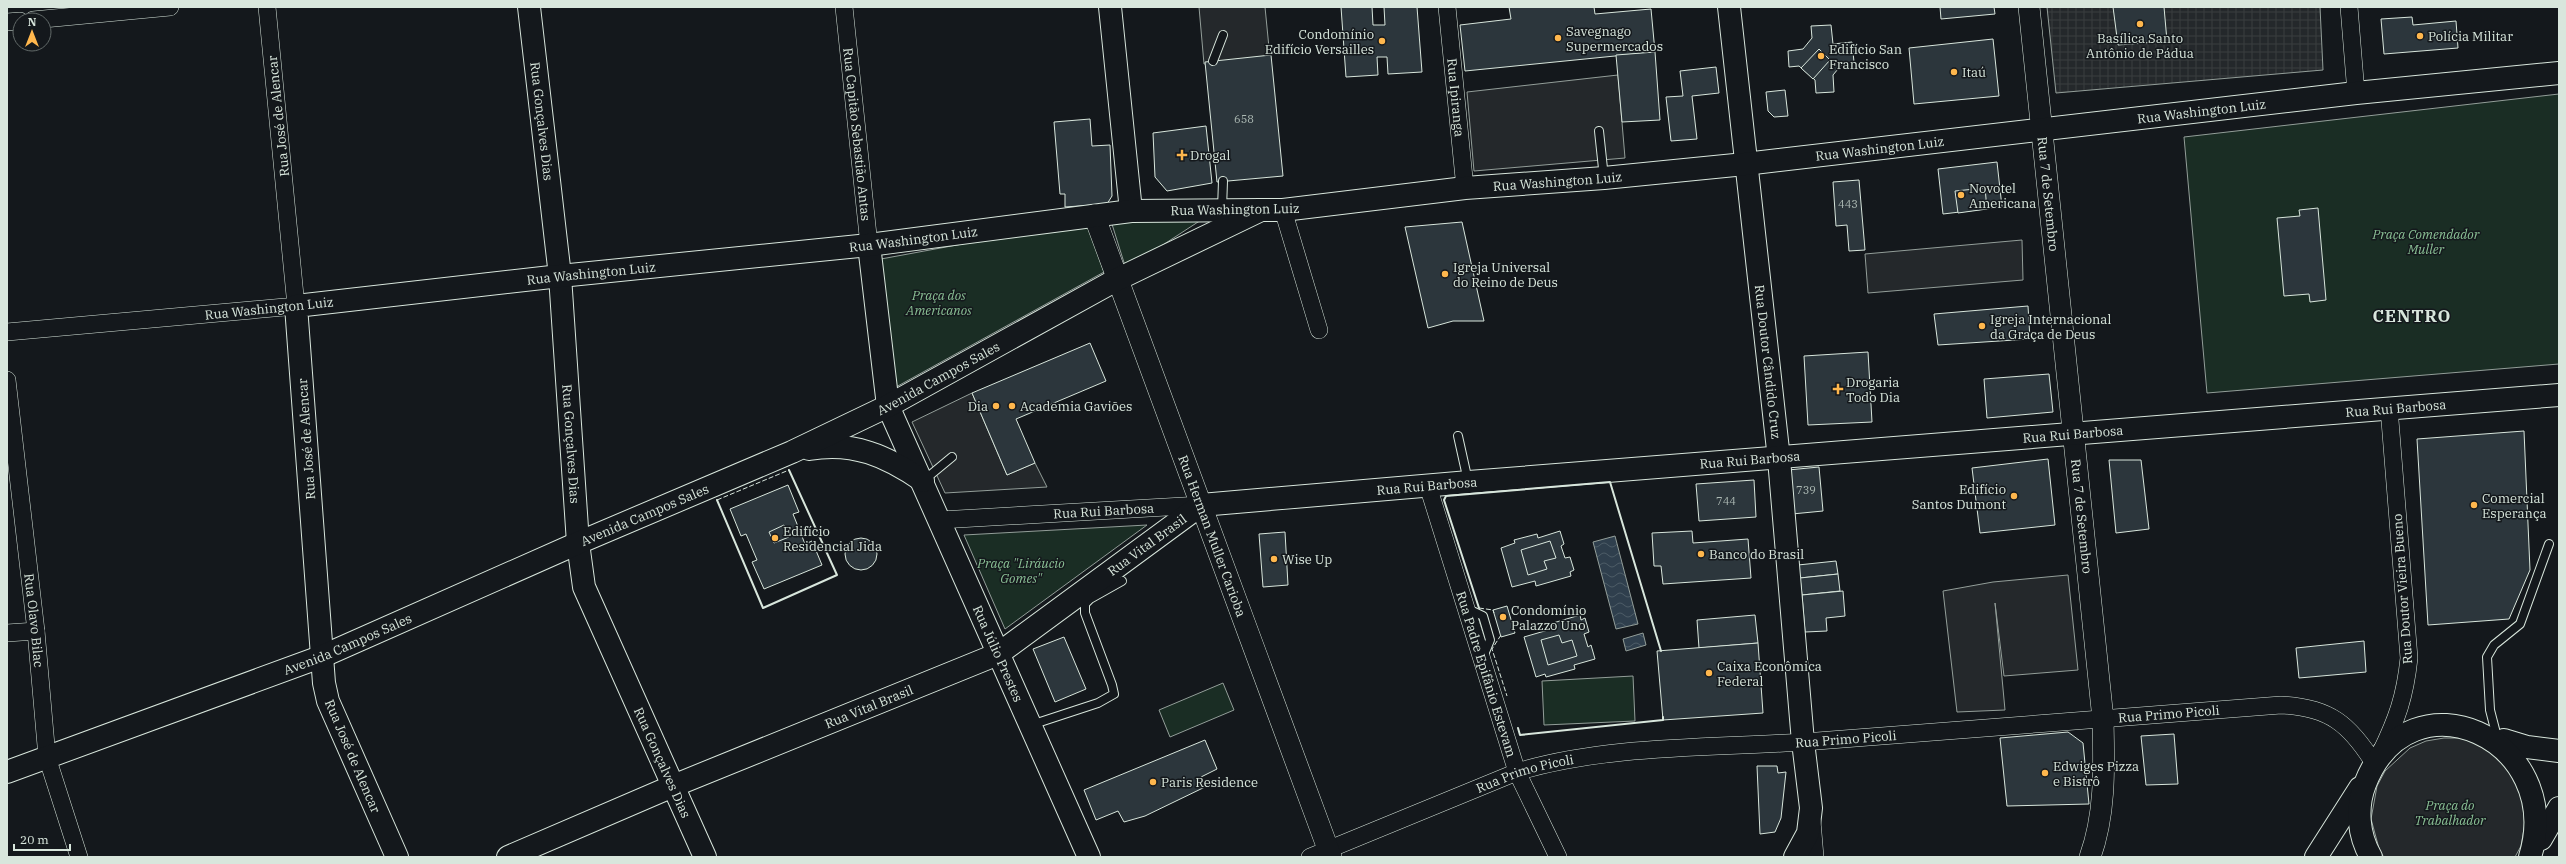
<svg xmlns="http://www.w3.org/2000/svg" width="2566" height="864" font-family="'IBM Plex Serif',serif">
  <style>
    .park { fill: #1a2d24; stroke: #939e99 }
    .parking { fill: #24282b; stroke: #939e99 }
    .plaza { fill: url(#plaza-grid); stroke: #939e99 }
    .water { fill: url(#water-waves); stroke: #939e99 }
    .building { fill: #2c363c; stroke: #d8e6dc }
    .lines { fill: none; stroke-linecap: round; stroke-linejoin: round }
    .service-casing { stroke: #d8e6dc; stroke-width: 10 }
    .minor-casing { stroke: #d8e6dc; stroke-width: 18 }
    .tertiary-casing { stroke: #d8e6dc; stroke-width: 22 }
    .secondary-casing { stroke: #d8e6dc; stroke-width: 24 }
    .primary-casing { stroke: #d8e6dc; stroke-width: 24 }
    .service { stroke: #14181c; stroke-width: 8 }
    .minor { stroke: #14181c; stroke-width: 17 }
    .tertiary { stroke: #14181c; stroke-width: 21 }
    .secondary { stroke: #14181c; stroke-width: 22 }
    .primary { stroke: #14181c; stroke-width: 22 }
    .fence { stroke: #d8e6dc; stroke-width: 1; stroke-dasharray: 5 2; stroke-linecap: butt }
    .wall { stroke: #d8e6dc; stroke-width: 2 }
    .poi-dot { fill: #ffb74d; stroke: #14181c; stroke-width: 1.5 }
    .labels { text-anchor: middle; stroke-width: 3; stroke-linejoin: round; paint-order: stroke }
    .number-label { font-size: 11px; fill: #adbab4 }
    .poi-label { font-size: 13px; fill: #d8e6dc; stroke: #14181c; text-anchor: start }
    .street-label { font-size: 13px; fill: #d8e6dc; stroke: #14181c }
    .park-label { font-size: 13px; font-style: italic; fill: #8ac095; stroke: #14181c }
    .district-label { font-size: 17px; font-weight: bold; letter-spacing: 1px; fill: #d8e6dc; stroke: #14181c }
  </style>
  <defs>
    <pattern id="plaza-grid" width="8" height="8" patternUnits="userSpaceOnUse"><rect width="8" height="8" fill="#24282b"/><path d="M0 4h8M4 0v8" fill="none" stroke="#393d3f"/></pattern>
    <pattern id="water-waves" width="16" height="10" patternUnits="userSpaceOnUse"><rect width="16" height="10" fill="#2f3f4d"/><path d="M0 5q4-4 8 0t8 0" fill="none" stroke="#4c5b66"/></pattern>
  </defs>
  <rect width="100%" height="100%" fill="#14181c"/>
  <g class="park">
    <polygon points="2559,94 2559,364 2207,393 2184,137"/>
    <polygon points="1219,211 1198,222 1126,269 1111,221"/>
    <polygon points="1087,221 1104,272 896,387 881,259"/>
    <polygon points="1147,525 1005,629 964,535"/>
    <polygon points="1633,676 1635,721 1544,725 1542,681"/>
    <polygon points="1223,683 1234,710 1170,737 1159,710"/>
  </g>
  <g class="parking">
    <polygon points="1199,7 1265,7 1270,58 1204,64"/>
    <polygon points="1618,75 1625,158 1474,171 1467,92"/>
    <polygon points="2022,240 2023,280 1868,293 1865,254"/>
    <polygon points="972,393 1007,475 1035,463 1047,487 945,493 912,422"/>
    <polygon points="2068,575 2078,670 2004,676 1995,603 2005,710 1957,712 1943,591 1993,582"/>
    <polygon points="2444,738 2461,738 2479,743 2508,763 2527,812 2521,846 2515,857 2384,857 2380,852 2371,819 2377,786 2385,771 2410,748 2426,741"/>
  </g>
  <polygon class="plaza" points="2047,7 2320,7 2323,70 2056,93"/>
  <g class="water">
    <polygon points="1615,536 1638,624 1616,629 1593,542"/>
    <polygon points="1643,633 1646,645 1626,651 1623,639"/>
  </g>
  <g class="building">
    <polygon points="1341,7 1372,7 1373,25 1385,25 1384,7 1417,7 1422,72 1388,74 1387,57 1377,57 1378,75 1346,77"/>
    <polygon points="1509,7 1594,7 1595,14 1651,9 1655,52 1465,71 1460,25 1511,19"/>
    <polygon points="1940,7 1994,7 1995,14 1941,19"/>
    <polygon points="2113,7 2164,7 2167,41 2118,45"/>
    <polygon points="2412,17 2413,25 2456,21 2458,48 2384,54 2381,19"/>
    <polygon points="1831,25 1833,44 1852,42 1854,62 1843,63 1833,75 1834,92 1816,93 1815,80 1799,66 1789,67 1788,51 1803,49 1812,38 1811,26"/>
    <polygon points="1993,39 1999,96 1914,104 1909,48"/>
    <polygon points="1819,49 1830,60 1813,79 1801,68"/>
    <polygon points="1655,52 1660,120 1622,122 1616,55"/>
    <polygon points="1271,55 1283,176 1217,182 1205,62"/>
    <polygon points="1716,67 1719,93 1692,96 1697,139 1671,141 1666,97 1683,96 1680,71"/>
    <polygon points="1785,90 1788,116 1774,117 1768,111 1766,92"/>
    <polygon points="1090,119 1092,146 1110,145 1112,196 1107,204 1065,207 1065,194 1060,194 1054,122"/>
    <polygon points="1206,126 1212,183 1167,191 1155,177 1153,133"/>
    <polygon points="1997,162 2002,207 1943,214 1938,169"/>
    <polygon points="1859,180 1865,250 1849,251 1847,225 1836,226 1833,182"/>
    <polygon points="1985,188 1987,209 1958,213 1955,191"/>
    <polygon points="2318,208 2326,300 2310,302 2309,294 2284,296 2277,218 2300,216 2299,210"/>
    <polygon points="1462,222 1484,321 1453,321 1428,328 1405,227"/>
    <polygon points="2028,306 2030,339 1938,345 1934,314"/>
    <polygon points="1090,343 1106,381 1016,419 1035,463 1007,475 972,393"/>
    <polygon points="1868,352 1872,422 1808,425 1804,356"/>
    <polygon points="2049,374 2053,412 1987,418 1984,379"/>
    <polygon points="2524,431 2530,570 2509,619 2428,625 2417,439"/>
    <polygon points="2048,459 2055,525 1980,533 1972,468"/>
    <polygon points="2109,460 2141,460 2149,529 2116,533"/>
    <polygon points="1819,467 1823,511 1792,514 1788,470"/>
    <polygon points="1754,480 1756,517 1699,521 1696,484"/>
    <polygon points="788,485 799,512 793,514 805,544 812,541 822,565 764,589 752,562 757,560 746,534 741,536 730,509"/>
    <polygon points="784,525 789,537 774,543 769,532"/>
    <polygon points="1560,531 1564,544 1561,546 1565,558 1570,557 1574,570 1570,572 1571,576 1536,586 1535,581 1512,587 1501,548 1515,543 1514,540 1537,534 1538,538"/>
    <polygon points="1692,531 1693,543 1748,539 1751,578 1663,584 1661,566 1654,566 1652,533"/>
    <polygon points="1285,532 1288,585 1263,587 1259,534"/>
    <circle cx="861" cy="554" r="16"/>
    <polygon points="1550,541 1556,558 1544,561 1547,569 1528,575 1521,550"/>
    <polygon points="1836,561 1838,574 1800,578 1798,565"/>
    <polygon points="1838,574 1840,591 1802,595 1800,578"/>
    <polygon points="1843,591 1845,616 1826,618 1827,631 1805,632 1802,595"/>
    <polygon points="1507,606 1515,633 1501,637 1493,610"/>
    <polygon points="1580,615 1581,620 1585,618 1589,632 1584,634 1588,647 1591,645 1595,659 1574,665 1575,669 1546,677 1545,674 1536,677 1524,637 1555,628 1553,623"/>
    <polygon points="1755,615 1758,643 1699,648 1697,620"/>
    <polygon points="1559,635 1562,643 1572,640 1577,656 1548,665 1541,640"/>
    <polygon points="1064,637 1086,689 1055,702 1033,649"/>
    <polygon points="2364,641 2366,672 2299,678 2296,648"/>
    <polygon points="1758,643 1763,713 1663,720 1657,651"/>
    <polygon points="2068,732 2083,743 2089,804 2007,806 2000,738"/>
    <polygon points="2174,734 2178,784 2146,785 2141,736"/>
    <polygon points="1205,740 1217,769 1201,777 1205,787 1145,816 1124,822 1118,811 1096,820 1084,790"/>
    <polygon points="1757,766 1777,766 1778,773 1786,772 1781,818 1775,832 1760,834"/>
  </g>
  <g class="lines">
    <g class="service-casing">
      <g id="service">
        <polyline points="1213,61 1223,35"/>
        <polyline points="1599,131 1604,178"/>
        <polyline points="1222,209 1223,181"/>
        <polyline points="1458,436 1468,481"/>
        <polyline points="923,481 952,457"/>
        <polyline points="1466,608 1483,616 1490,640 1483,657"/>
        <polyline points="1031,725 1098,703 1114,694 1112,685 1085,613 1085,604 1090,599 1122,581"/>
        <polyline points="2497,737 2490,710 2487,657 2494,645 2520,624 2549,544"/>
      </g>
    </g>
    <g class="minor-casing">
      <g id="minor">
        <path id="s1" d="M844,7L869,245"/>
        <path id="s2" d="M1447,7L1465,188"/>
        <polyline points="2349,7 2356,93"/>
        <polyline points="33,20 170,7"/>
        <polyline points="7,22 20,21"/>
        <polyline points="1283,210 1319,330"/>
        <polyline points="7,332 296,306 267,7"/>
        <path id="s3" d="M7,380L36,631L47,757L79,857"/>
        <path id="s4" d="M1428,486L1517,772L1558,857"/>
        <path id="s5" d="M940,520L1201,505"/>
        <polyline points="7,633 36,631"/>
        <path d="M2380,754C2397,719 2405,697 2409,658L2389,408"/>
        <polyline points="1812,821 1815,857"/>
        <path id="s6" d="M1310,857L1517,772C1605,745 1711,748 1804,742C1963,730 2122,717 2281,705C2329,707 2350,724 2375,765"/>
      </g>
    </g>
    <g class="tertiary-casing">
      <g id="tertiary">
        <path id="s7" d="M2029,7L2103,719C2104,765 2106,813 2090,857"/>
        <path id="s8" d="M1094,215L1331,857"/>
      </g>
    </g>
    <g class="secondary-casing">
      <g id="secondary">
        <path id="s9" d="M529,7L560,276L578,543L584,587L705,857"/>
        <polyline points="1110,7 1131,211"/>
        <path id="s10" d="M1729,7L1779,459L1803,742L1811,808L1808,833L1795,857"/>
        <path id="s11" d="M869,245L888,406L1089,857"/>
        <path id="s12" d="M397,857L328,701L324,683L296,306L560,276L869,245L1131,211L1261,210"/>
      </g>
    </g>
    <g class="primary-casing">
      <g id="primary">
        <path d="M809,449C853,441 887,456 923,481"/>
        <polyline points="2504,740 2527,747 2559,751"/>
        <path id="s13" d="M7,772L323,656L578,543L792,452L888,406L1116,280L1261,210H1283L1465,188L1604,178L1745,164L2356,93L2559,73"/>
        <polyline points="2541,839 2559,808"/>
        <path id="s14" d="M508,857L673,786L998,654L1201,505L1469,482L2559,395"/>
        <polyline points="2316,857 2360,788"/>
        <path d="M2371,857C2358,835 2356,807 2365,784C2410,668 2566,739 2530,857"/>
      </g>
    </g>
    <use href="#service" class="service"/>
    <use href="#minor" class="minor"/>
    <use href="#tertiary" class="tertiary"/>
    <use href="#secondary" class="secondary"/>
    <use href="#primary" class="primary"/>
    <g class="fence">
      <polyline points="717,500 789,470"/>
      <polyline points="1479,608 1493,610 1494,613"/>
      <polyline points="1501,635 1492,649 1507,696"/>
    </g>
    <g class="wall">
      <polyline points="717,500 763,608 837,575 789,470"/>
      <polyline points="1479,608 1444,500 1446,496 1610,482 1661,651"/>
      <polyline points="1518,728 1520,735 1663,720 1663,717"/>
    </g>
  </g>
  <g class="poi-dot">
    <circle cx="2140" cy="24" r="4"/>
    <circle cx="2420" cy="36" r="4"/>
    <circle cx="1558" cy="38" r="4"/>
    <circle cx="1382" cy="41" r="4"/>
    <circle cx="1821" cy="56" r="4"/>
    <circle cx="1954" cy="72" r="4"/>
    <path d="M1180 149h4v4h4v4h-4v4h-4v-4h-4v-4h4z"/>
    <circle cx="1961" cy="195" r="4"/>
    <circle cx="1445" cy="274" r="4"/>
    <circle cx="1982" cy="326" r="4"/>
    <path d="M1836 383h4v4h4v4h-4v4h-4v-4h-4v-4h4z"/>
    <circle cx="996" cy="406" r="4"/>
    <circle cx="1012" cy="406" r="4"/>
    <circle cx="2014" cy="496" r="4"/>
    <circle cx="2474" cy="505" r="4"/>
    <circle cx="775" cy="538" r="4"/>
    <circle cx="1701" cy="554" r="4"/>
    <circle cx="1274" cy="559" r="4"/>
    <circle cx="1503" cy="617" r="4"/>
    <circle cx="1709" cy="673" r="4"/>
    <circle cx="2045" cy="773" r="4"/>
    <circle cx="1153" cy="782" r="4"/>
  </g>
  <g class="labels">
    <g class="number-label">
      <text x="1244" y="123">658</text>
      <text x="1848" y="208">443</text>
      <text x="1806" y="494">739</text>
      <text x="1726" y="505">744</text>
    </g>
    <g class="poi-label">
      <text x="1566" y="36">Savegnago<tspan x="1566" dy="15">Supermercados</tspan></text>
      <text x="1374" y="39" text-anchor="end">Condomínio<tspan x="1374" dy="15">Edifício Versailles</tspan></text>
      <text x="2428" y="41">Polícia Militar</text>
      <text x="2140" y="43" text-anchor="middle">Basílica Santo<tspan x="2140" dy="15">Antônio de Pádua</tspan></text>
      <text x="1829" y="54">Edifício San<tspan x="1829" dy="15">Francisco</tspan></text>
      <text x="1962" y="77">Itaú</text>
      <text x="1190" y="160">Drogal</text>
      <text x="1969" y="193">Novotel<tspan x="1969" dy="15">Americana</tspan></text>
      <text x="1453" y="272">Igreja Universal<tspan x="1453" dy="15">do Reino de Deus</tspan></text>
      <text x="1990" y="324">Igreja Internacional<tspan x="1990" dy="15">da Graça de Deus</tspan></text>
      <text x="1846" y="387">Drogaria<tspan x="1846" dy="15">Todo Dia</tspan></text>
      <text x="988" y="411" text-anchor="end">Dia</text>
      <text x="1020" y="411">Academia Gaviões</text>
      <text x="2006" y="494" text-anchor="end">Edifício<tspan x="2006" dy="15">Santos Dumont</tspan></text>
      <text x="2482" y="503">Comercial<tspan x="2482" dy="15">Esperança</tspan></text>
      <text x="783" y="536">Edifício<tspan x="783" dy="15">Residencial Jida</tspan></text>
      <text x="1709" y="559">Banco do Brasil</text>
      <text x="1282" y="564">Wise Up</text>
      <text x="1511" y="615">Condomínio<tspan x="1511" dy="15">Palazzo Uno</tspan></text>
      <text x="1717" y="671">Caixa Econômica<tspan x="1717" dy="15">Federal</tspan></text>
      <text x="2053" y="771">Edwiges Pizza<tspan x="2053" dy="15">e Bistrô</tspan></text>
      <text x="1161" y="787">Paris Residence</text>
    </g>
    <g class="street-label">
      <text dy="5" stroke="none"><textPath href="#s2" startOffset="91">Rua Ipiranga</textPath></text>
      <text dy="5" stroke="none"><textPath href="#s13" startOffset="2322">Rua Washington Luiz</textPath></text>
      <text transform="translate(278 116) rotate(-96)" y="5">Rua José de Alencar</text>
      <text dy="5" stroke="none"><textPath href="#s9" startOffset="115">Rua Gonçalves Dias</textPath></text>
      <text dy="5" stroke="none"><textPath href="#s1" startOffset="128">Rua Capitão Sebastião Antas</textPath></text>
      <text dy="5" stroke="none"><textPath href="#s13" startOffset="1998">Rua Washington Luiz</textPath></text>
      <text dy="5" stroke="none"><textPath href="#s13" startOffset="1674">Rua Washington Luiz</textPath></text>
      <text dy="5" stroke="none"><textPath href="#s7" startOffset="188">Rua 7 de Setembro</textPath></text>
      <text transform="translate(1235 209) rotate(-1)" y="5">Rua Washington Luiz</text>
      <text dy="5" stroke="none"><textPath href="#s12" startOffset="1188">Rua Washington Luiz</textPath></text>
      <text dy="5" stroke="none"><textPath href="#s12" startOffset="864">Rua Washington Luiz</textPath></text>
      <text transform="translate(269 308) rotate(-6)" y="5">Rua Washington Luiz</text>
      <text dy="5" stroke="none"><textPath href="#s10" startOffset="357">Rua Doutor Cândido Cruz</textPath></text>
      <text dy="5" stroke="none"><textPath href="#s13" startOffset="1012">Avenida Campos Sales</textPath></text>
      <text dy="5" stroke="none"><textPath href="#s14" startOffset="1981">Rua Rui Barbosa</textPath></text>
      <text dy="5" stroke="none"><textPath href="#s14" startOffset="1657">Rua Rui Barbosa</textPath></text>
      <text transform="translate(306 439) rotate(-94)" y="5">Rua José de Alencar</text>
      <text dy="5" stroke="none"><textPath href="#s9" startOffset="439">Rua Gonçalves Dias</textPath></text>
      <text dy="5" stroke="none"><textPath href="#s14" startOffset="1333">Rua Rui Barbosa</textPath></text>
      <text dy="5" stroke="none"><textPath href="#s14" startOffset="1009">Rua Rui Barbosa</textPath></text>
      <text dy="5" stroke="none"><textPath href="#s5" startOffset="164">Rua Rui Barbosa</textPath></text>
      <text dy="5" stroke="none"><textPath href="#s13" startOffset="688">Avenida Campos Sales</textPath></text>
      <text dy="5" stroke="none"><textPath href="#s7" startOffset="512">Rua 7 de Setembro</textPath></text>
      <text dy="5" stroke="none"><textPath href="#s8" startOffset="342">Rua Herman Muller Carioba</textPath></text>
      <text dy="5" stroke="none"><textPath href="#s14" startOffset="715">Rua Vital Brasil</textPath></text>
      <text transform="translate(2402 589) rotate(-94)" y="5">Rua Doutor Vieira Bueno</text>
      <text dy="5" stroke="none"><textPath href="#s3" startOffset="242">Rua Olavo Bilac</textPath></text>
      <text dy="5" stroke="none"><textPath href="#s13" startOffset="364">Avenida Campos Sales</textPath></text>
      <text dy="5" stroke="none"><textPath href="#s11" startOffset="433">Rua Júlio Prestes</textPath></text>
      <text dy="5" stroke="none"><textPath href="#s4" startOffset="197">Rua Padre Epifânio Estevam</textPath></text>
      <text dy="5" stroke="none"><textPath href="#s14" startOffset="391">Rua Vital Brasil</textPath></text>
      <text dy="5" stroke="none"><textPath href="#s6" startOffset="879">Rua Primo Picoli</textPath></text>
      <text dy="5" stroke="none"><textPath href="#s6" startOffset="555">Rua Primo Picoli</textPath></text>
      <text transform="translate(353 756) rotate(67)" y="5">Rua José de Alencar</text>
      <text dy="5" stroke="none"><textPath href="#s9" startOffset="775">Rua Gonçalves Dias</textPath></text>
      <text dy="5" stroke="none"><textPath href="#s6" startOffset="231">Rua Primo Picoli</textPath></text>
    </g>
    <g class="park-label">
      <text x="2426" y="239">Praça Comendador<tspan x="2426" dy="15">Muller</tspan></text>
      <text x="939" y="300">Praça dos<tspan x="939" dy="15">Americanos</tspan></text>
      <text x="1021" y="568">Praça "Liráucio<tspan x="1021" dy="15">Gomes"</tspan></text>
      <text x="2450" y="810">Praça do<tspan x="2450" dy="15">Trabalhador</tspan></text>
    </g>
    <g class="district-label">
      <text x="2412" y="322">CENTRO</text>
    </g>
  </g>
  <rect width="2566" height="864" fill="none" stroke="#d8e6dc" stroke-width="16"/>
  <g transform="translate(32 32)"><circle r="19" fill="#14181c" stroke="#626a69"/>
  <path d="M0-3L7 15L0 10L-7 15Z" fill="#ffb74d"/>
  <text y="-6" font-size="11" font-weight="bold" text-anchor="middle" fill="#d8e6dc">N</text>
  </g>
  <path d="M14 844v6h56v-6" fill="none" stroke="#d8e6dc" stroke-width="2"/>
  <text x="20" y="844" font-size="12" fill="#d8e6dc" stroke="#14181c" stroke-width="3" paint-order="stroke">20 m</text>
</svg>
